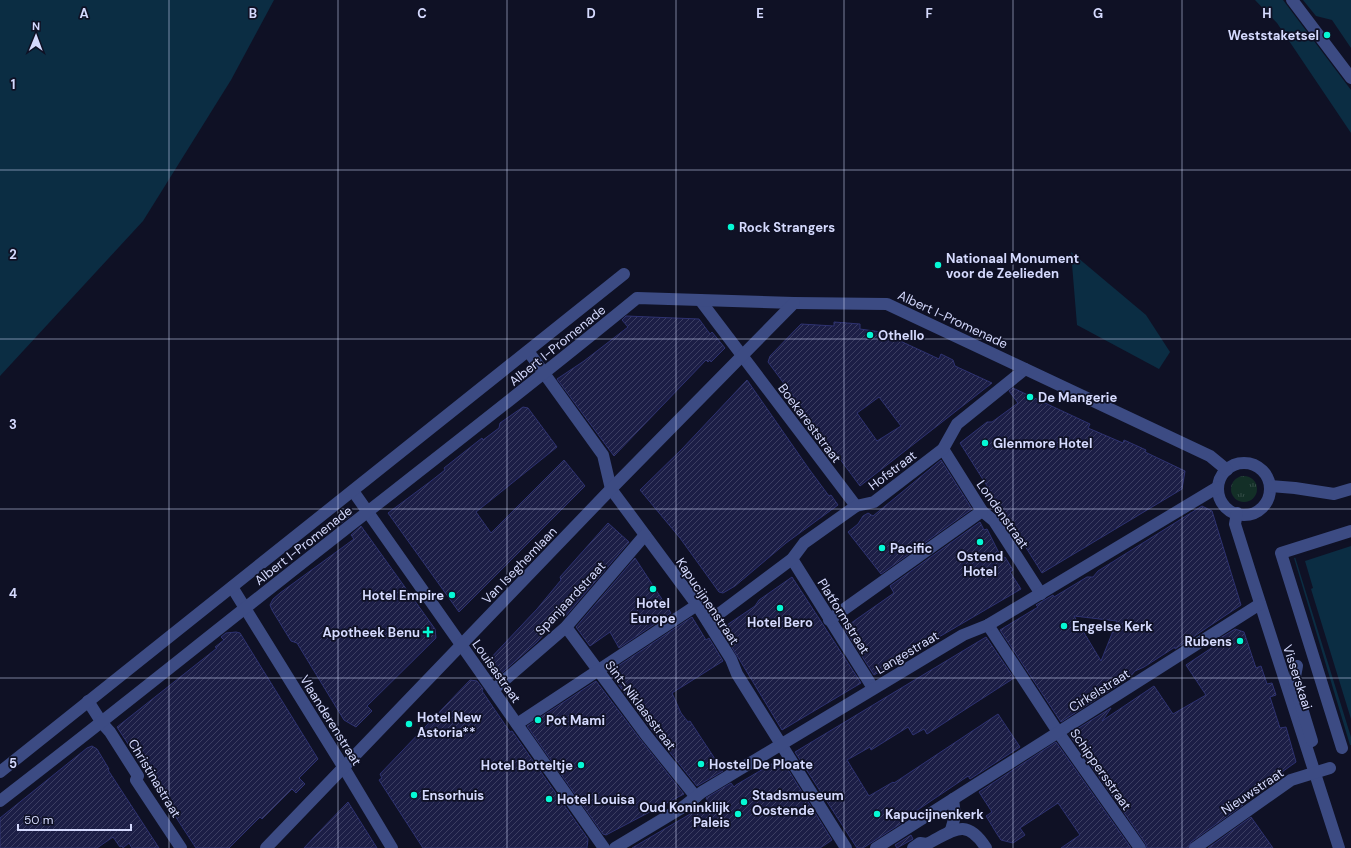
<svg xmlns="http://www.w3.org/2000/svg" width="1351" height="848" font-family="'DM Sans',sans-serif">
  <style>
    .grass { fill: url(#grass-tufts) }
    .water { fill: #0b2d43 }
    .pier { fill: #0f1125 }
    .building { fill: url(#building-hatch); stroke: #2e3271; fill-rule: evenodd }
    .lines { fill: none; stroke-linecap: round; stroke-linejoin: round }
    .minor { stroke: #3c4b83; stroke-width: 12 }
    .grid { fill: none; stroke: #d5dafe; stroke-width: 1; stroke-opacity: 0.55 }
    .poi-dot { fill: #05f9d5; stroke: #0f1125; stroke-width: 1.5 }
    .labels { text-anchor: middle; stroke-width: 3.5; stroke-linejoin: round; paint-order: stroke }
    .poi-label { font-size: 13px; font-weight: bold; fill: #d5dafe; stroke: #0f1125; text-anchor: start }
    .street-label { font-size: 13px; fill: #d5dafe; stroke: #0f1125 }
    .grid-label { font-size: 13px; text-anchor: middle; font-weight: bold; fill: #d5dafe; stroke: #0f1125; stroke-width: 3.5; stroke-linejoin: round; paint-order: stroke }
  </style>
  <defs>
    <pattern id="grass-tufts" width="24" height="20" patternUnits="userSpaceOnUse"><rect width="24" height="20" fill="#132f27"/><path d="M3 7l-1-3M5 7V3M7 7l1-3M15 17l-1-3M17 17v-4M19 17l1-3" fill="none" stroke="#344d47"/></pattern>
    <pattern id="building-hatch" width="6" height="6" patternUnits="userSpaceOnUse"><rect width="6" height="6" fill="#1c1e46"/><path d="M-1 1l2-2M0 6l6-6M5 7l2-2" fill="none" stroke="#3c3e62"/></pattern>
  </defs>
  <rect width="100%" height="100%" fill="#0f1125"/>
  <circle class="grass" cx="1244" cy="489" r="13"/>
  <g class="water">
    <polygon points="0,0 274,0 231,80 143,221 0,376"/>
    <polygon points="1255,0 1351,0 1351,133 1277,23"/>
    <polygon points="1071,252 1146,315 1170,352 1159,369 1077,325"/>
    <polygon points="1351,541 1351,745 1350,745 1294,558"/>
  </g>
  <g class="pier">
    <polygon points="1283,0 1303,0 1316,16 1332,20 1351,48 1351,90"/>
    <polygon points="1351,540 1351,546 1305,561 1313,588 1311,589 1351,719 1351,737 1295,557"/>
  </g>
  <g class="building">
    <polygon points="626,316 699,319 710,334 712,332 725,348 711,362 710,360 708,362 706,360 614,456 557,379 584,361 628,327 622,320"/>
    <path d="M834,322L860,324V329L881,332L939,359L941,354L953,360L955,366L992,383L860,486L768,362L770,356L801,324L834,326ZM879,397L901,426L877,441L857,413Z"/>
    <polygon points="747,380 809,469 829,496 831,495 838,505 786,543 735,586 723,593 719,592 680,538 640,490 682,449"/>
    <polygon points="1013,388 1090,424 1088,428 1123,443 1124,440 1146,450 1145,452 1185,471 1182,489 1042,573 960,443 987,422 992,422 1018,403 1009,391"/>
    <polygon points="523,407 528,408 557,447 476,512 491,533 564,460 585,486 459,612 388,513 431,481 445,470 444,468 482,438 483,440 499,428 500,423"/>
    <polygon points="941,460 972,509 881,574 848,532 858,524 863,516 868,513 873,516"/>
    <path d="M1202,506L1212,511L1241,605L1175,649V647L1144,667L1135,671L1130,677L1061,722L1000,630L1038,607L1036,605L1053,595L1054,597L1087,577H1093L1098,571ZM1074,616L1117,621L1101,661Z"/>
    <polygon points="349,509 353,514 341,523 338,518"/>
    <polygon points="980,522 984,530 987,529 1002,559 1005,557 1013,570 1010,572 1021,589 874,675 844,628 894,593 890,586"/>
    <polygon points="608,523 629,542 564,618 561,615 537,642 497,677 487,662 537,609 561,580 560,577"/>
    <polygon points="361,526 435,629 436,638 367,706 372,711 356,727 344,720 297,643 291,641 272,610 270,605 273,599 280,593 354,539 351,535"/>
    <polygon points="635,558 671,613 619,648 610,632 590,646 576,627"/>
    <polygon points="792,577 861,683 782,730 721,629 755,606 759,600"/>
    <polygon points="692,617 706,640 709,638 723,661 672,693 681,713 688,722 690,721 723,771 697,786 652,730 609,672"/>
    <polygon points="1235,629 1244,632 1256,668 1261,666 1267,684 1272,683 1276,695 1270,697 1280,728 1286,727 1296,762 1240,802 1243,805 1191,842 1188,848 1147,848 1146,844 1069,734 1111,708 1102,721 1154,686 1173,714 1206,695 1186,665 1216,645 1215,644 1207,646"/>
    <polygon points="236,632 240,633 318,759 299,778 305,784 296,793 292,789 262,819 260,817 229,848 196,848 117,727 217,648 215,647 224,640 221,637 226,633"/>
    <polygon points="986,637 1014,678 927,734 924,729 913,735 908,727 871,750 870,747 847,760 869,796 893,782 894,783 998,714 1020,747 970,779 968,776 916,811 917,813 863,848 857,848 795,752"/>
    <polygon points="470,680 477,681 483,689 482,691 510,732 512,731 588,839 587,848 423,848 379,780 382,778 380,774"/>
    <polygon points="596,681 640,739 684,794 606,835 603,834 527,726"/>
    <polygon points="1056,742 1131,848 1061,848 1080,835 1058,803 1020,828 1025,835 1013,843 1001,840 997,834 986,816 992,812 979,792"/>
    <polygon points="92,746 97,749 109,769 108,770 159,848 132,848 129,843 123,848 122,846 120,847 113,837 97,848 0,848 0,818 87,748"/>
    <polygon points="780,759 782,760 832,840 820,848 632,848 709,803 706,798 731,783 734,787 736,785"/>
    <polygon points="348,802 377,848 304,848 317,834"/>
    <polygon points="1251,817 1273,848 1208,848"/>
    <polygon points="911,835 913,839 897,848 895,845"/>
  </g>
  <g class="lines">
    <g class="minor">
      <polyline points="1292,0 1351,78"/>
      <polyline points="700,300 856,506"/>
      <polyline points="528,351 603,455 611,489 697,605 731,659 737,674 846,848"/>
      <polyline points="943,449 982,511 994,521 1041,594"/>
      <circle cx="1244" cy="489" r="26"/>
      <polyline points="1270,486 1295,488 1334,494 1351,489"/>
      <polyline points="353,491 604,848"/>
      <polyline points="1237,513 1235,524 1252,578 1339,848"/>
      <polyline points="792,559 873,688"/>
      <polyline points="232,587 344,768 392,848"/>
      <polyline points="829,620 982,511"/>
      <polyline points="708,622 792,559 804,543 856,506 874,502 943,449 957,424 1025,369"/>
      <polyline points="988,625 1058,732 1140,848"/>
      <polyline points="566,627 646,735 696,797"/>
      <polyline points="1297,666 1294,682 1312,741"/>
      <polyline points="493,690 566,627 645,535"/>
      <polyline points="88,701 102,723 110,732 138,776 136,780 181,848"/>
      <polyline points="517,724 697,605"/>
      <polyline points="1342,748 1281,553 1351,531"/>
      <polyline points="0,772 624,274"/>
      <path d="M0,801C95,728 188,653 282,579C401,485 520,394 637,298L794,303L887,304L1210,456L1227,470"/>
      <polyline points="951,830 955,816 953,799"/>
      <path d="M927,844C953,831 966,816 986,848"/>
      <polyline points="266,848 611,489 794,303"/>
      <polyline points="615,848 683,807 702,792 963,635 988,625 1218,487"/>
      <polyline points="876,848 1260,604"/>
      <polyline points="913,848 920,843 927,844 926,848"/>
      <polyline points="1195,848 1291,780 1330,768"/>
    </g>
  </g>
  <path class="grid" d="M169,0V848M338,0V848M507,0V848M676,0V848M844,0V848M1013,0V848M1182,0V848M0,170H1351M0,339H1351M0,509H1351M0,678H1351"/>
  <g class="poi-dot">
    <circle cx="1327" cy="35" r="4"/>
    <circle cx="731" cy="227" r="4"/>
    <circle cx="938" cy="265" r="4"/>
    <circle cx="870" cy="335" r="4"/>
    <circle cx="1030" cy="397" r="4"/>
    <circle cx="985" cy="443" r="4"/>
    <circle cx="980" cy="542" r="4"/>
    <circle cx="882" cy="548" r="4"/>
    <circle cx="653" cy="589" r="4"/>
    <circle cx="452" cy="595" r="4"/>
    <circle cx="780" cy="608" r="4"/>
    <circle cx="1064" cy="626" r="4"/>
    <path d="M426 626h4v4h4v4h-4v4h-4v-4h-4v-4h4z"/>
    <circle cx="1240" cy="641" r="4"/>
    <circle cx="538" cy="720" r="4"/>
    <circle cx="409" cy="724" r="4"/>
    <circle cx="701" cy="764" r="4"/>
    <circle cx="581" cy="765" r="4"/>
    <circle cx="414" cy="795" r="4"/>
    <circle cx="549" cy="799" r="4"/>
    <circle cx="744" cy="802" r="4"/>
    <circle cx="738" cy="814" r="4"/>
    <circle cx="877" cy="814" r="4"/>
  </g>
  <g class="labels">
    <g class="poi-label">
      <text x="1319" y="40" text-anchor="end">Weststaketsel</text>
      <text x="739" y="232">Rock Strangers</text>
      <text x="946" y="263">Nationaal Monument<tspan x="946" dy="15">voor de Zeelieden</tspan></text>
      <text x="878" y="340">Othello</text>
      <text x="1038" y="402">De Mangerie</text>
      <text x="993" y="448">Glenmore Hotel</text>
      <text x="890" y="553">Pacific</text>
      <text x="980" y="561" text-anchor="middle">Ostend<tspan x="980" dy="15">Hotel</tspan></text>
      <text x="444" y="600" text-anchor="end">Hotel Empire</text>
      <text x="653" y="608" text-anchor="middle">Hotel<tspan x="653" dy="15">Europe</tspan></text>
      <text x="780" y="627" text-anchor="middle">Hotel Bero</text>
      <text x="1072" y="631">Engelse Kerk</text>
      <text x="420" y="637" text-anchor="end">Apotheek Benu</text>
      <text x="1232" y="646" text-anchor="end">Rubens</text>
      <text x="417" y="722">Hotel New<tspan x="417" dy="15">Astoria**</tspan></text>
      <text x="546" y="725">Pot Mami</text>
      <text x="709" y="769">Hostel De Ploate</text>
      <text x="573" y="770" text-anchor="end">Hotel Botteltje</text>
      <text x="422" y="800">Ensorhuis</text>
      <text x="752" y="800">Stadsmuseum<tspan x="752" dy="15">Oostende</tspan></text>
      <text x="557" y="804">Hotel Louisa</text>
      <text x="730" y="812" text-anchor="end">Oud Koninklijk<tspan x="730" dy="15">Paleis</tspan></text>
      <text x="885" y="819">Kapucijnenkerk</text>
    </g>
    <g class="street-label">
      <text transform="translate(953 319) rotate(25)" y="5">Albert I-Promenade</text>
      <text transform="translate(557 345) rotate(-39)" y="5">Albert I-Promenade</text>
      <text transform="translate(810 423) rotate(53)" y="5">Boekareststraat</text>
      <text transform="translate(892 470) rotate(-37)" y="5">Hofstraat</text>
      <text transform="translate(1003 514) rotate(55)" y="5">Londenstraat</text>
      <text transform="translate(303 545) rotate(-38)" y="5">Albert I-Promenade</text>
      <text transform="translate(519 565) rotate(-46)" y="5">Van Iseghemlaan</text>
      <text transform="translate(570 598) rotate(-47)" y="5">Spanjaardstraat</text>
      <text transform="translate(708 601) rotate(56)" y="5">Kapucijnenstraat</text>
      <text transform="translate(844 616) rotate(58)" y="5">Platformstraat</text>
      <text transform="translate(907 652) rotate(-31)" y="5">Langestraat</text>
      <text transform="translate(497 671) rotate(55)" y="5">Louisastraat</text>
      <text transform="translate(1298 677) rotate(72)" y="5">Visserskaai</text>
      <text transform="translate(1099 690) rotate(-32)" y="5">Cirkelstraat</text>
      <text transform="translate(641 705) rotate(53)" y="5">Sint-Niklaasstraat</text>
      <text transform="translate(331 720) rotate(58)" y="5">Vlaanderenstraat</text>
      <text transform="translate(1101 769) rotate(55)" y="5">Schippersstraat</text>
      <text transform="translate(155 778) rotate(59)" y="5">Christinastraat</text>
      <text transform="translate(1252 791) rotate(-34)" y="5">Nieuwstraat</text>
    </g>
  </g>
  <g class="grid-label">
    <text x="84" y="18">A</text>
    <text x="253" y="18">B</text>
    <text x="422" y="18">C</text>
    <text x="591" y="18">D</text>
    <text x="760" y="18">E</text>
    <text x="929" y="18">F</text>
    <text x="1098" y="18">G</text>
    <text x="1267" y="18">H</text>
    <text x="13" y="89">1</text>
    <text x="13" y="259">2</text>
    <text x="13" y="429">3</text>
    <text x="13" y="598">4</text>
    <text x="13" y="768">5</text>
  </g>
  <g transform="translate(36 36) rotate(1)" stroke="#0f1125" stroke-width="3" paint-order="stroke">
  <path d="M0-3L7 15L0 10L-7 15Z" fill="#d5dafe"/>
  <text y="-6" font-size="11" font-weight="bold" text-anchor="middle" fill="#d5dafe">N</text>
  </g>
  <path d="M18 824v6h113v-6" fill="none" stroke="#d5dafe" stroke-width="2"/>
  <text x="24" y="824" font-size="12" fill="#d5dafe" stroke="#0f1125" stroke-width="3" paint-order="stroke">50 m</text>
</svg>
